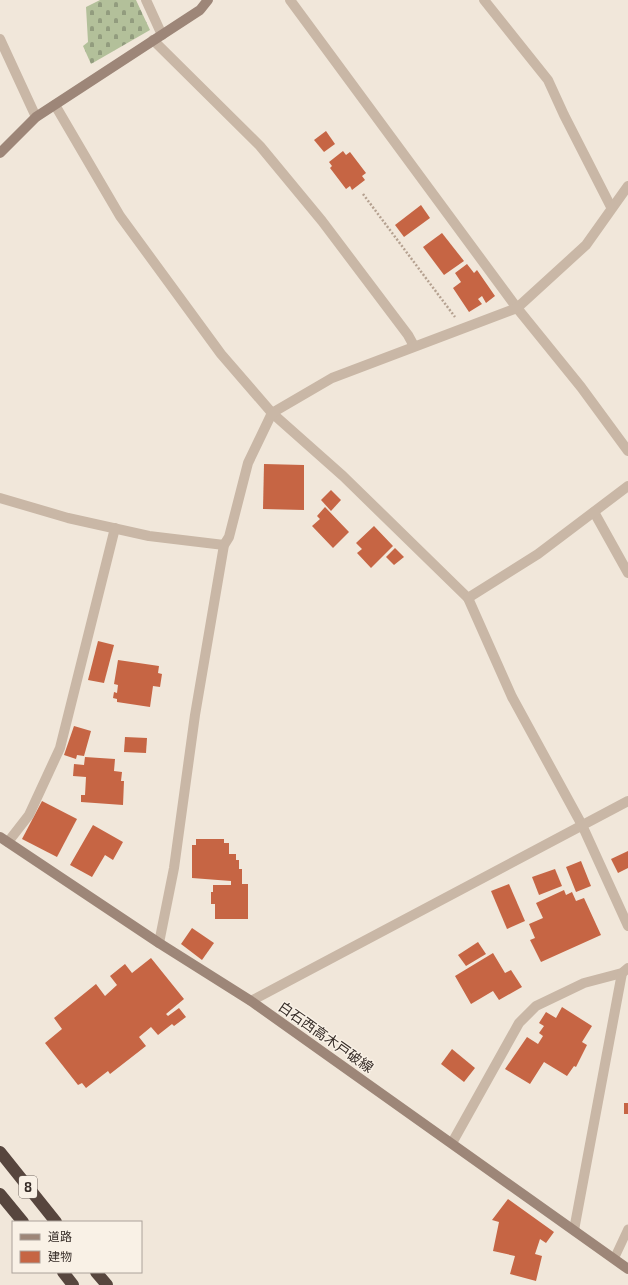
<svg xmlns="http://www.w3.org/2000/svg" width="628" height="1285" font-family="'Exo 2','Noto Sans JP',sans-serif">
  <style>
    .cemetery { fill: url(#cemetery-stones) }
    .building { fill: #c66544 }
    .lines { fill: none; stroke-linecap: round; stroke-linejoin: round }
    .path { stroke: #b5a190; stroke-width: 2.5; stroke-dasharray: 2 2; stroke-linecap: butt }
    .lane { stroke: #c9b7a6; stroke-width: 9 }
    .street { stroke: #c9b7a6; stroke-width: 10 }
    .secondary { stroke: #9d8678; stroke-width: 10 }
    .highway { stroke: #57463e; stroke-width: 12 }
    .labels { text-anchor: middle; stroke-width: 3; stroke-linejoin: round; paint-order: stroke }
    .shield { fill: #f9f1e6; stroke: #706760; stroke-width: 1 }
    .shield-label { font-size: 13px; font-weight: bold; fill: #362c27 }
    .street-label { font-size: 14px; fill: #362c27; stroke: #f9f1e6 }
  </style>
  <defs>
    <pattern id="cemetery-stones" width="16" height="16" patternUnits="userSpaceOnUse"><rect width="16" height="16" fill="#b3c09a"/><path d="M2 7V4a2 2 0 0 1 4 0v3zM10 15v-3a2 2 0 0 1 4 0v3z" fill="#929c7e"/></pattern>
  </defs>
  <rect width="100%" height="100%" fill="#f1e7da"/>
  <polygon class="cemetery" points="100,0 136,0 150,30 91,64 83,46 88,42 86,7"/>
  <g class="building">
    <polygon points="326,131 335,144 324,152 314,140"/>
    <polygon points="343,151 346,155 350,152 366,173 362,176 365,180 352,190 350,186 346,189 330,168 332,166 329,162"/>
    <polygon points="421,205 430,218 404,237 395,225"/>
    <polygon points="442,233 464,261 444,275 423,247"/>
    <polygon points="467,264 474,273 477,270 495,296 486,303 482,296 478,299 482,304 469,312 453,288 461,282 455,273"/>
    <polygon points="264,464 304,465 304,510 263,509"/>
    <polygon points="331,490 341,500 331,511 321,500"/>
    <polygon points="325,507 349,532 333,548 312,526 320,519 317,516"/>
    <polygon points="374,526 393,546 371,568 357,553 362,549 356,543"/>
    <polygon points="395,548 404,557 394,565 386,557"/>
    <polygon points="98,641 114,645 104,683 88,680"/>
    <polygon points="118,660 159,666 158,673 162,674 160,687 153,686 150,707 117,702 117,699 113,698 114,692 117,693 118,685 114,684"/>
    <polygon points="74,726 91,731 84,756 77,755 76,759 64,755"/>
    <polygon points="125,737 147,738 146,753 124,752"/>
    <polygon points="85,757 115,759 114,771 122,772 121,781 124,781 123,805 81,802 81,795 85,795 86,777 73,776 74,764 84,765"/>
    <polygon points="42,801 77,819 57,857 22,839"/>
    <polygon points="93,825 123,842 113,860 105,855 92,877 70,865"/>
    <polygon points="196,839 224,839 224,843 229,843 229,854 236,854 236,860 239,860 239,869 242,869 242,884 248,884 248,919 215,919 215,904 211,904 211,892 213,892 213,885 231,885 231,881 192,878 192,845 196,845"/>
    <polygon points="628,851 628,868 618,873 611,859"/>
    <polygon points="581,861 591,886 576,892 566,867"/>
    <polygon points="555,869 562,886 539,895 532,877"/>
    <polygon points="509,884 525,921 507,929 491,891"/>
    <polygon points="564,890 566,895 572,892 576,901 584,898 601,935 541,962 530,940 535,938 529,924 543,918 536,903"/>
    <polygon points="192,928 214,943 202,960 181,944"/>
    <polygon points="478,942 486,954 466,966 458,955"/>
    <polygon points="493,953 505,973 511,970 522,987 499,1000 493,991 471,1004 455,976"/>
    <polygon points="151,958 184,999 166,1014 168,1016 179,1008 186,1017 174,1026 172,1024 158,1035 151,1027 139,1037 146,1046 110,1074 108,1071 86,1088 82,1083 78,1085 45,1043 62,1029 54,1018 96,984 105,996 117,985 110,976 125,964 132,973"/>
    <polygon points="562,1007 592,1026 582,1042 587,1045 576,1067 574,1066 567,1076 544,1062 530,1084 505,1069 527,1037 538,1044 543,1036 539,1033 544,1026 539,1023 546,1012 556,1018"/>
    <polygon points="452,1049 475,1068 464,1082 441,1064"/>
    <rect x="624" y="1103" width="4" height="11"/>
    <polygon points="508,1199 554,1232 546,1243 540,1239 535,1254 542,1256 536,1281 510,1274 515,1256 493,1251 499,1222 492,1220"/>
  </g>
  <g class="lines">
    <polyline class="path" points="363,194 455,317"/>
    <polyline class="lane" points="614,1259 628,1229"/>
    <g class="street">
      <polyline points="146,0 162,35"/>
      <polyline points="290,0 517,308 581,387 628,451"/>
      <polyline points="484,0 548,80 564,115 611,207"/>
      <polyline points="0,39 36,117"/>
      <polyline points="153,40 260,146 322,221 408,335 414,346"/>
      <polyline points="55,105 120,216 221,354 272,413 343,476 468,598 512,697 582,825 628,926"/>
      <polyline points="0,498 68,518 149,536 224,545"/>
      <polyline points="594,512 628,573"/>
      <polyline points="468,598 538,554 628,486"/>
      <polyline points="8,842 29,815 60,748 115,528"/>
      <polyline points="159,943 174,868 195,715 224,545 229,537 248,463 272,413 332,378 517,308 586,245 628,186"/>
      <polyline points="251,1001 628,801"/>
      <polyline points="452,1143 519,1023 536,1006 584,983 622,973 628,968"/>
      <polyline points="574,1230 622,973"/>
    </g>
    <g class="secondary">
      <polyline points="0,153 36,117 200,10 208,0"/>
      <polyline points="0,837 159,943 251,1001 628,1269"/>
    </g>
    <g class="highway">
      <polyline points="0,1152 56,1222"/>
      <polyline points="0,1194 23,1222"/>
      <polyline points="63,1272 73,1285"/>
      <polyline points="96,1272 107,1285"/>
    </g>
  </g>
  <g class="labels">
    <rect class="shield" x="19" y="1176" width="18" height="22" rx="3"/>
    <g class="shield-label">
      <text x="28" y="1192">8</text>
    </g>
    <g class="street-label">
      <text transform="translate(326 1037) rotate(35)" y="5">白石西高木戸破線</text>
    </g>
  </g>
  <rect x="12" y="1221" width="130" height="52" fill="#f9f1e6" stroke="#aba29a"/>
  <rect x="20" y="1234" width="20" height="6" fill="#9d8678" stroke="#aba29a"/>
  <text x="48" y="1241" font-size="12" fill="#362c27">道路</text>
  <rect x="20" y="1251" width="20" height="12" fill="#c66544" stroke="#aba29a"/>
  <text x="48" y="1261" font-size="12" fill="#362c27">建物</text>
</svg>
